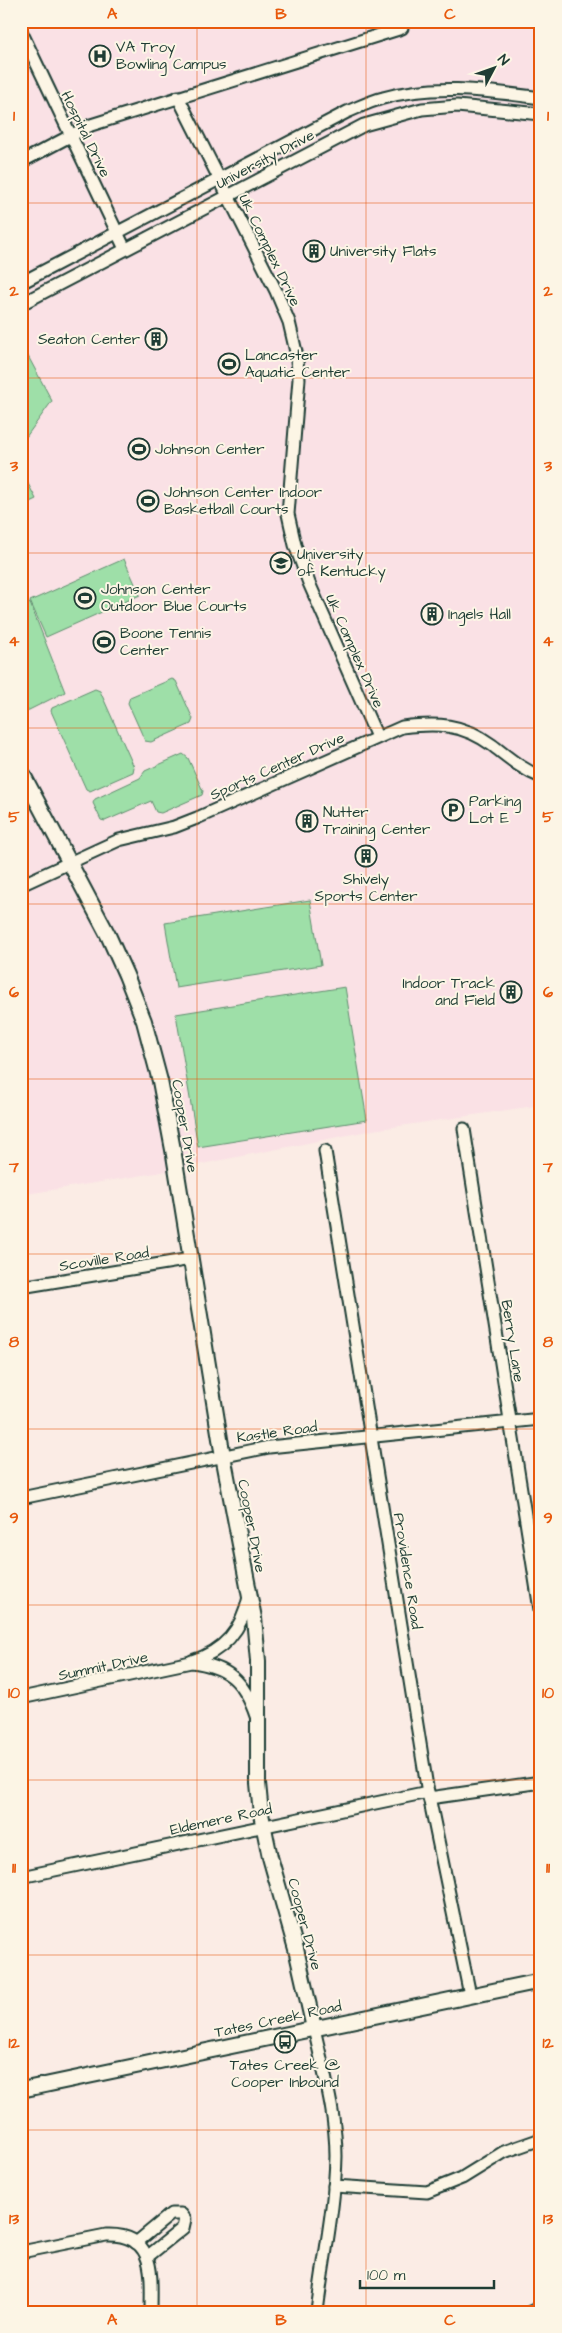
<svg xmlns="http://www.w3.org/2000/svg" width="562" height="2333" font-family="'Architects Daughter',sans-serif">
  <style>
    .built { fill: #fae1e5 }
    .grass { fill: #9edfa8; stroke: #5e8e6e }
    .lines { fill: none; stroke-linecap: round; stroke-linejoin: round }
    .minor-casing { stroke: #1f3d34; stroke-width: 15 }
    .major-casing { stroke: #1f3d34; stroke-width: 18 }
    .minor { stroke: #fcf5e5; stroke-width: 11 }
    .major { stroke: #fcf5e5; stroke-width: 14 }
    .grid { fill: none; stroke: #e8590c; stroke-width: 1; stroke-opacity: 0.55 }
    .labels { text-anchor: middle; stroke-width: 4; stroke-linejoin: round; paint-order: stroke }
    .poi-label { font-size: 15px; fill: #1f3d34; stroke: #fcf5e5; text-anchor: start }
    .street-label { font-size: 15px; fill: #1f3d34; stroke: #fcf5e5 }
    .neatline { fill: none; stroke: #e8590c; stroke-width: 2 }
    .grid-label { font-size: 16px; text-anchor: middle; font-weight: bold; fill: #e8590c }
  </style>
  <rect width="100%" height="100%" fill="#fbece5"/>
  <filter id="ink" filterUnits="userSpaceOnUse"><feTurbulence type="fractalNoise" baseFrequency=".02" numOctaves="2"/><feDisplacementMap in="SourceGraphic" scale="10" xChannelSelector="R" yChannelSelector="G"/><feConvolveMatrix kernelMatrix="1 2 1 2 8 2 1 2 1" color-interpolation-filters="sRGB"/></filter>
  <g filter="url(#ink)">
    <polygon class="built" points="21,21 541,21 541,1105 373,1130 162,1172 21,1195"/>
    <g class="grass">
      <polygon points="21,343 52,401 21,444"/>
      <polygon points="21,470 36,499 21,506"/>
      <polygon points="124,559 140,595 46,637 30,601"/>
      <polygon points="30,603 65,692 21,714 21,606"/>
      <polygon points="172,679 176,681 193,719 191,724 151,742 145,741 128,703 130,697"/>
      <polygon points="95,689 100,691 134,767 133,772 90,791 86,789 51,711 52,708"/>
      <polygon points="183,754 188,758 203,791 202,795 161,813 156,812 151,801 105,821 101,820 93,803 95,799 140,778 145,771"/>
      <polygon points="310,900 321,965 176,988 165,923"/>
      <polygon points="345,987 367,1120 198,1147 176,1014"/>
    </g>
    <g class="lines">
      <g class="minor-casing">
        <g id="minor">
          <polyline points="21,31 125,249"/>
          <polyline points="178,97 276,291 289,322 296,352 299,379 288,514 295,545 309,583 377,737"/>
          <polyline points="21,162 91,125 402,28"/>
          <path d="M21,283L347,112C359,107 371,101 383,98C436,83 487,91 541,98"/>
          <polyline points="21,304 364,125 422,109 457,106 541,114"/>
          <path d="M21,885L119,840L174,827L197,818L402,727C437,723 462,723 492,745C508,757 521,769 541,777"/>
          <polyline points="464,1129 541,1616"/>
          <polyline points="325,1151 427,1787 470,1995"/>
          <polyline points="21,1287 191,1259"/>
          <polyline points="21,1498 269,1447 541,1419"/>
          <path d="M192,1661C224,1651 242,1630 249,1597"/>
          <path d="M21,1698L191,1662C228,1666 244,1681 256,1716"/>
          <polyline points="429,1798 541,1782"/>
          <polyline points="21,1877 428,1792"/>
          <path d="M314,2028C323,2070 336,2113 336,2156C335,2206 323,2261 317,2312"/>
          <polyline points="334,2186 427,2192 462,2178 504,2152 541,2139"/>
          <polyline points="136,2243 171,2214 181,2214 185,2219 183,2228 147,2257"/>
          <path d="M21,2252L106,2235C157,2233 151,2276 151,2312"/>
          <polyline points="530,2312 541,2307"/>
        </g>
      </g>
      <g class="major-casing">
        <g id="major">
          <polyline points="21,771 108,935 126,975 144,1021 160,1081 174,1155 221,1445 254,1618 258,1661 258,1783 261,1814 270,1857 296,1949 314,2028"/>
          <polyline points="21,2090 541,1981"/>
        </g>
      </g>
      <use href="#minor" class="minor"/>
      <use href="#major" class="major"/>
    </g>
  </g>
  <path class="grid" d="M197,21V2312M366,21V2312M21,203H541M21,378H541M21,553H541M21,728H541M21,904H541M21,1079H541M21,1254H541M21,1429H541M21,1605H541M21,1780H541M21,1955H541M21,2130H541"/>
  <defs>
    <g id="hospital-ring" transform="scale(1.125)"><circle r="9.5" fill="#fcf5e5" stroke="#1f3d34" stroke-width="1.5"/><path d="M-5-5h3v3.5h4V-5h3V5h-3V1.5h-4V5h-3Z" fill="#1f3d34"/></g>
    <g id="building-ring" transform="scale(1.125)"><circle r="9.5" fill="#fcf5e5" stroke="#1f3d34" stroke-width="1.5"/><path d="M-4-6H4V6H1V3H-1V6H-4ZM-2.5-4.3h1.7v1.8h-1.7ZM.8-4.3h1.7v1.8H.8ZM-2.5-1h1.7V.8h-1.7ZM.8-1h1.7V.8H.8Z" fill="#1f3d34"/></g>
    <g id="stadium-ring" transform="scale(1.125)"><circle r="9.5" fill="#fcf5e5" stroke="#1f3d34" stroke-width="1.5"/><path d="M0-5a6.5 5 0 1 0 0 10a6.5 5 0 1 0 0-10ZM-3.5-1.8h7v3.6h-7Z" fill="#1f3d34"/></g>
    <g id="university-ring" transform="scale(1.125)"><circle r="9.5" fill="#fcf5e5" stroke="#1f3d34" stroke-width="1.5"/><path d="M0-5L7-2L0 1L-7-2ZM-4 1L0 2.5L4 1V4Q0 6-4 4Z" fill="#1f3d34"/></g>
    <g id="parking-ring" transform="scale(1.125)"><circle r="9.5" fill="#fcf5e5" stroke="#1f3d34" stroke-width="1.5"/><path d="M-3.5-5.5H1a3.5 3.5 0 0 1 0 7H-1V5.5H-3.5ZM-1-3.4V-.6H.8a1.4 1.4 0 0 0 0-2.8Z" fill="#1f3d34"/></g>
    <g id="bus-ring" transform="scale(1.125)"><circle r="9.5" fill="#fcf5e5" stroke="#1f3d34" stroke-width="1.5"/><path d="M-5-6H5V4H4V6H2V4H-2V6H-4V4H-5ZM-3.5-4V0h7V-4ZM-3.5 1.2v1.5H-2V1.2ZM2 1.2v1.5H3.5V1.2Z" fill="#1f3d34"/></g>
  </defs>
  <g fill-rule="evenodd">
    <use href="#hospital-ring" x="100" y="56"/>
    <use href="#building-ring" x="314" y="251"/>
    <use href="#building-ring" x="156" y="339"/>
    <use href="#stadium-ring" x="229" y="364"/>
    <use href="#stadium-ring" x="139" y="449"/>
    <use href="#stadium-ring" x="148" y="501"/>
    <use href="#university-ring" x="281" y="563"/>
    <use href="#stadium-ring" x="85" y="598"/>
    <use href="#building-ring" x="432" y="614"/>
    <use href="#stadium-ring" x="104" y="642"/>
    <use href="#parking-ring" x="453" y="810"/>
    <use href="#building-ring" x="307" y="821"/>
    <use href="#building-ring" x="366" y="856"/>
    <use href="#building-ring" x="511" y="992"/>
    <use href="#bus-ring" x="285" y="2042"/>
  </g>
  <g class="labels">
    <g class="poi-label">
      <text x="116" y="52">VA Troy<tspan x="116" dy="17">Bowling Campus</tspan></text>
      <text x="330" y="256">University Flats</text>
      <text x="140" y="344" text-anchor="end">Seaton Center</text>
      <text x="245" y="360">Lancaster<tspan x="245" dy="17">Aquatic Center</tspan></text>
      <text x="155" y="454">Johnson Center</text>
      <text x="164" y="497">Johnson Center Indoor<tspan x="164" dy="17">Basketball Courts</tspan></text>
      <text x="297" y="559">University<tspan x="297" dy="17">of Kentucky</tspan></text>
      <text x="101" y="594">Johnson Center<tspan x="101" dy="17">Outdoor Blue Courts</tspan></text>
      <text x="448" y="619">Ingels Hall</text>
      <text x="120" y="638">Boone Tennis<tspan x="120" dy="17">Center</tspan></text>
      <text x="469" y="806">Parking<tspan x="469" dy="17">Lot E</tspan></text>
      <text x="323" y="817">Nutter<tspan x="323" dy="17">Training Center</tspan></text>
      <text x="366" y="884" text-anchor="middle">Shively<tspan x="366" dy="17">Sports Center</tspan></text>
      <text x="495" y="988" text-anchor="end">Indoor Track<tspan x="495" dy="17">and Field</tspan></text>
      <text x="285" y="2070" text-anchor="middle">Tates Creek @<tspan x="285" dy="17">Cooper Inbound</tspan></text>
    </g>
    <g class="street-label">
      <text transform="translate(86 134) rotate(64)" y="5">Hospital Drive</text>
      <text transform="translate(265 159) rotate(-28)" y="5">University Drive</text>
      <text transform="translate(270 250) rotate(64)" y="5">Uk Complex Drive</text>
      <text transform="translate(355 651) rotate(66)" y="5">Uk Complex Drive</text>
      <text transform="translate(277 766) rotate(-24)" y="5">Sports Center Drive</text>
      <text transform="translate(185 1126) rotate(80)" y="5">Cooper Drive</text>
      <text transform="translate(104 1259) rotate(-9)" y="5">Scoville Road</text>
      <text transform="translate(513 1341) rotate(81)" y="5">Berry Lane</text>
      <text transform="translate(277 1432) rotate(-8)" y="5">Kastle Road</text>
      <text transform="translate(252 1526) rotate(79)" y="5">Cooper Drive</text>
      <text transform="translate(408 1571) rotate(81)" y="5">Providence Road</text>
      <text transform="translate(103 1666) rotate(-12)" y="5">Summit Drive</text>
      <text transform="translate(221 1819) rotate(-12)" y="5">Eldemere Road</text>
      <text transform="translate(305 1924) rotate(75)" y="5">Cooper Drive</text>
      <text transform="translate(278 2019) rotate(-12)" y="5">Tates Creek Road</text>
    </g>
  </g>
  <rect width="562" height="2333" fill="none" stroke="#fcf5e5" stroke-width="55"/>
  <g transform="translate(494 68) rotate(49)" stroke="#fcf5e5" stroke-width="4" paint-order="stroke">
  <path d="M0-4L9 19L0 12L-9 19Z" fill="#1f3d34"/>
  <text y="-8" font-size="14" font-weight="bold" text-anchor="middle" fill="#1f3d34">N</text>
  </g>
  <path d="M360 2280v8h134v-8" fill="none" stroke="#1f3d34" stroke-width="2.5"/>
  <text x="367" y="2280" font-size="15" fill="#1f3d34" stroke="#fcf5e5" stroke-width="4" paint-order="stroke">100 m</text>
  <rect x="28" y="28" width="506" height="2278" class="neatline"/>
  <g class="grid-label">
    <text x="112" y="19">A</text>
    <text x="281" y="19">B</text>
    <text x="450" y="19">C</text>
    <text x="14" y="121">1</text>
    <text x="548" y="121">1</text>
    <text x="14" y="296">2</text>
    <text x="548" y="296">2</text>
    <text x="14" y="471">3</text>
    <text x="548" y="471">3</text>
    <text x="14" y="646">4</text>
    <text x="548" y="646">4</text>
    <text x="14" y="822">5</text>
    <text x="548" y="822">5</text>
    <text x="14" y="997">6</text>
    <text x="548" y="997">6</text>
    <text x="14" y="1172">7</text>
    <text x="548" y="1172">7</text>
    <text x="14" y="1347">8</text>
    <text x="548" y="1347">8</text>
    <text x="14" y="1523">9</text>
    <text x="548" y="1523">9</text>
    <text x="14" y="1698">10</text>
    <text x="548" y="1698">10</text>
    <text x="14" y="1873">11</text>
    <text x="548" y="1873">11</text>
    <text x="14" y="2048">12</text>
    <text x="548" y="2048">12</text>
    <text x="14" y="2224">13</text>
    <text x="548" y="2224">13</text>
    <text x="112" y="2325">A</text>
    <text x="281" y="2325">B</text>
    <text x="450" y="2325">C</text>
  </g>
</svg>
